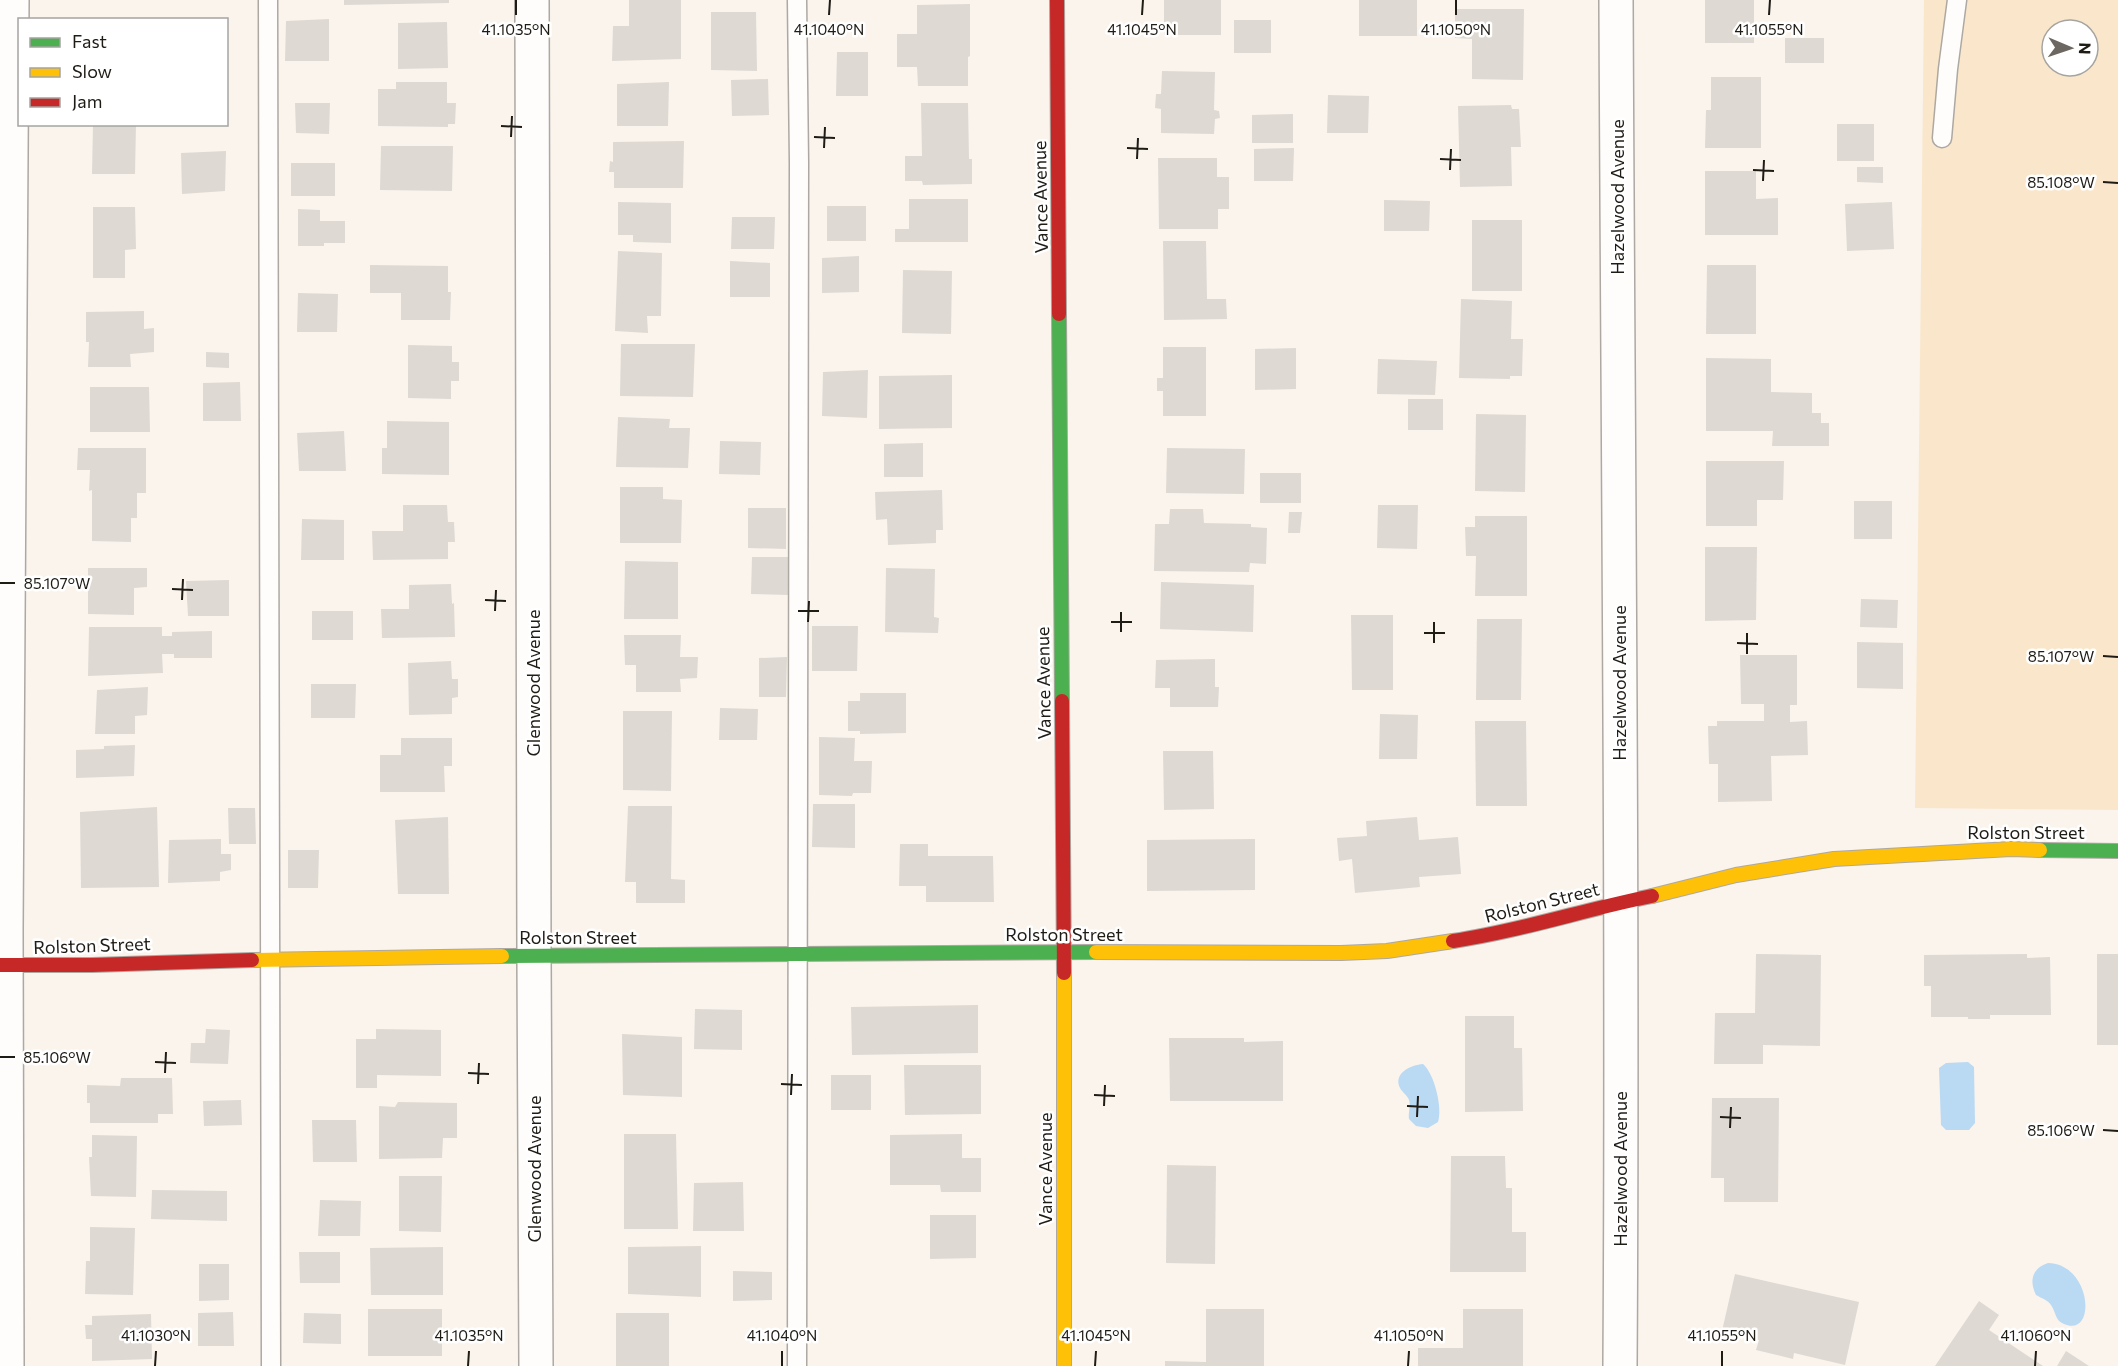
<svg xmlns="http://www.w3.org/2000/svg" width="2118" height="1366" font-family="Commissioner,sans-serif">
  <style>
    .green { fill: #fae7cb; fill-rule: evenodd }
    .water { fill: #bad9f3 }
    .building { fill: #ded9d3 }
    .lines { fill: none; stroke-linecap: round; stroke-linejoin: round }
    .lane-casing { stroke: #ada8a2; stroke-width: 21 }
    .street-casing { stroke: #ada8a2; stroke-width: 36 }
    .fast-casing { stroke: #ada8a2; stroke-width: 16 }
    .slow-casing { stroke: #ada8a2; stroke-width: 16 }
    .jam-casing { stroke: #ada8a2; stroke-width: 16 }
    .lane { stroke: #fefdfc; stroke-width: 18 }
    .street { stroke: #fefdfc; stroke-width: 33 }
    .fast { stroke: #4caf50; stroke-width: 14 }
    .slow { stroke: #ffc107; stroke-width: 14 }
    .jam { stroke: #c62828; stroke-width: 14 }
    .ticks { fill: none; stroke: #1f1b15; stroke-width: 2 }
    .labels { text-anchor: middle; stroke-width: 5; stroke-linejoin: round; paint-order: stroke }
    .street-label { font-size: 18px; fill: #1f1b15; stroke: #fff }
    .ticks-label { font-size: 15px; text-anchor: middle; fill: #1f1b15; stroke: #fff; stroke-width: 5; stroke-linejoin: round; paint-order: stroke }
  </style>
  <rect width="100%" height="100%" fill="#faf4ed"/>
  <path class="green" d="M1924,0H2118V810L1915,808ZM2052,30H2088V66H2052Z"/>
  <g class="water">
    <polygon points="1968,1062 1974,1067 1975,1123 1969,1130 1946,1130 1941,1125 1939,1068 1946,1063"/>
    <path d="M1423,1064C1434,1073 1443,1108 1438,1122L1428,1128L1416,1126L1409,1119C1408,1113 1411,1105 1409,1100C1408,1096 1402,1092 1400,1088C1393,1073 1411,1065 1423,1064Z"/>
    <path d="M2048,1263C2092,1264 2097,1338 2064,1324C2055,1321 2056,1312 2051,1305C2048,1300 2041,1298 2036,1295C2029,1281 2032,1268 2048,1263Z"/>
  </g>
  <g class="building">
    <polygon points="344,0 449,0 449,3 344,5"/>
    <polygon points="629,0 681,0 681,59 612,61 613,26 629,26"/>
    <rect x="1164" y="0" width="57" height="35"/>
    <rect x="1359" y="0" width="58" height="36"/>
    <rect x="1705" y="0" width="49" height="43"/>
    <polygon points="970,4 970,56 968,57 968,86 918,86 917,67 897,67 897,34 917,34 917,5"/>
    <polygon points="1455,9 1524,9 1523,80 1472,79 1472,39 1455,38"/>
    <polygon points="711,12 756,12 757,71 711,70"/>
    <polygon points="329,19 329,61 285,61 286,21"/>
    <rect x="1234" y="20" width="37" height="33"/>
    <polygon points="447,22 448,68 398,69 398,23"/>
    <rect x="1785" y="38" width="39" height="25"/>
    <polygon points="837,52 868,52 868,96 836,96"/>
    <polygon points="1162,71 1215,72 1214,110 1219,111 1220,118 1215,119 1214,134 1161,133 1161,109 1155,108 1156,94 1161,94"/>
    <polygon points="1711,77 1761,77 1761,148 1705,148 1706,110 1711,110"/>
    <polygon points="768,79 769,115 732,116 731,80"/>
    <polygon points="396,82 447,82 447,103 456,103 455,124 448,124 448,127 378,126 378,89 396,89"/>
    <polygon points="669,82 668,126 617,126 617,84"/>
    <polygon points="1328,95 1369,96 1368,133 1327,133"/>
    <polygon points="295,103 330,103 329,134 296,133"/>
    <polygon points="921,103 968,103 969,159 972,159 972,184 923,185 922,181 905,181 905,156 922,156"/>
    <polygon points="1511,105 1512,109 1519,109 1521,147 1511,147 1512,186 1460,187 1458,106"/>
    <polygon points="1293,114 1293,143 1252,143 1252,115"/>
    <polygon points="93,124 136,124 135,174 92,174"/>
    <rect x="1837" y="124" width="37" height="37"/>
    <polygon points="684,141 683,188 614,188 614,172 609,172 610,161 613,162 613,142"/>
    <polygon points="381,146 453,146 452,191 380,190"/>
    <polygon points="1294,148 1293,181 1254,181 1254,149"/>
    <polygon points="226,151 225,191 182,194 181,153"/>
    <polygon points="1158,158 1217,158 1217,177 1229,177 1229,209 1218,209 1218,229 1159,229"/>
    <rect x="291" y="163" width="44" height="33"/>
    <polygon points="1857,167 1883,167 1883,183 1857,182"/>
    <polygon points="1705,171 1756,171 1756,199 1778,198 1778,235 1705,235"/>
    <polygon points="909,199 968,199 968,242 895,242 895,229 909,229"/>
    <polygon points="1384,200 1430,201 1429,231 1384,231"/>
    <polygon points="618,202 671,203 671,243 633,242 633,235 618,235"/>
    <polygon points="1892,202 1894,249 1847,251 1845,204"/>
    <rect x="827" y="206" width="39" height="35"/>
    <polygon points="93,207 135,207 136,249 125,250 125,278 93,278"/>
    <polygon points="298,209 320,210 320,221 345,221 345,243 324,243 324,246 298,246"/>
    <polygon points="732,217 775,217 774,249 731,249"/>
    <rect x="1472" y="220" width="50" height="71"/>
    <polygon points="1163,241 1206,241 1207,299 1226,299 1227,319 1164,320"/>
    <polygon points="618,251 662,253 661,316 647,316 648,333 615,331"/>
    <polygon points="859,256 859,292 822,293 822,258"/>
    <polygon points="730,261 770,263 770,297 730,297"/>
    <polygon points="370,265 448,266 448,292 451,292 450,320 401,320 401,293 370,293"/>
    <polygon points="1707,265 1756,265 1756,334 1706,334"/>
    <polygon points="903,270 952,271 951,334 902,333"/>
    <polygon points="298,293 338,294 337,332 297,332"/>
    <polygon points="1461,299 1512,301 1511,339 1523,339 1522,376 1510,376 1510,379 1459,378"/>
    <polygon points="144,311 144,329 154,328 154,352 130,354 131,367 88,367 89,342 86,342 86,312"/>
    <polygon points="621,344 695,344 693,397 620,396"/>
    <polygon points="408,345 452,346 452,362 459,362 459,381 451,381 451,399 408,398"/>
    <polygon points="1163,347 1206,347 1206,416 1163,416 1163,391 1157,391 1157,378 1163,378"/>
    <polygon points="1296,348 1296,389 1255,390 1255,349"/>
    <polygon points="206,352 229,353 229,368 206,367"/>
    <polygon points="1706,358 1771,359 1771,392 1812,393 1812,413 1821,413 1821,423 1829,423 1829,446 1772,446 1773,431 1706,431"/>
    <polygon points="1378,359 1437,361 1435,395 1377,394"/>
    <polygon points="868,370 867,418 822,416 823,372"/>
    <polygon points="952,375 952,428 879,429 879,376"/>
    <polygon points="240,382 241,421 203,421 203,383"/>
    <polygon points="90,387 149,387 150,432 90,432"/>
    <rect x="1408" y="399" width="35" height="31"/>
    <polygon points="1476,414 1526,415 1525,492 1475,491"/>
    <polygon points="618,417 670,419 669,428 690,428 688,468 616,467"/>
    <polygon points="387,421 449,422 449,475 382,474 382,448 387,448"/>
    <polygon points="344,431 346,471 299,471 297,433"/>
    <polygon points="720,441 761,442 760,475 719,474"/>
    <polygon points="923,443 923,477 884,477 884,444"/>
    <polygon points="78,448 146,448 146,493 137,493 137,518 131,518 131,542 92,541 92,490 89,491 90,470 77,470"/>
    <polygon points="1167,448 1245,449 1244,494 1166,493"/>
    <polygon points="1706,461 1784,461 1783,500 1757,500 1757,526 1706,526"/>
    <rect x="1260" y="473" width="41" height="30"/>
    <polygon points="620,487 663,487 663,499 682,500 681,543 620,543"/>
    <polygon points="942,490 943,530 936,530 936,543 888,545 887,519 876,520 875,492"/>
    <rect x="1854" y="501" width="38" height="38"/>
    <polygon points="403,505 447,505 448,522 454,522 455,542 448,542 448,559 373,560 372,531 403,531"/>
    <polygon points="1378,505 1418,505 1417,549 1377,548"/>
    <polygon points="748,508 786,508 786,549 748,548"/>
    <polygon points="1170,509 1203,509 1204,523 1251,524 1251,527 1267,528 1266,564 1250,563 1249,572 1154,571 1155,524 1169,524"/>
    <polygon points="1289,512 1302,512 1300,533 1288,533"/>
    <polygon points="1475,516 1527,516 1527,596 1475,596 1476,556 1466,556 1465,527 1475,527"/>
    <polygon points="302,519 344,520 344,560 301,560"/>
    <polygon points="1705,547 1757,547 1756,620 1705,621"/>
    <polygon points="752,557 788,557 788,595 751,594"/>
    <polygon points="625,561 678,562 678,619 624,619"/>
    <polygon points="88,568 147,568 147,587 134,588 134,615 88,614"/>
    <polygon points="886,568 935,569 934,617 939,618 938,633 885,632"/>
    <polygon points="229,580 229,616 188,616 186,581"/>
    <polygon points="1161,582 1254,585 1253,632 1160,629"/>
    <polygon points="451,584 452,604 454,603 455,637 382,638 381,609 409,609 409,585"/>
    <polygon points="1861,599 1898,600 1897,628 1860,627"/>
    <rect x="312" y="611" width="41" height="29"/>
    <polygon points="1351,615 1393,615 1393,690 1352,690"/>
    <polygon points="1477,619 1522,619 1521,700 1476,700"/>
    <polygon points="812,626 858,626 857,671 812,671"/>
    <polygon points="89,627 162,627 162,636 172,636 172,632 212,631 212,658 174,658 174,654 162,654 163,673 88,676"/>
    <polygon points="624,635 681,635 680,657 698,657 697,678 680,679 681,692 636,692 636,665 625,665"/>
    <polygon points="1857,642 1903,643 1903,689 1857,688"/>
    <polygon points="1740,655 1797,655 1797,705 1790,705 1790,722 1807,721 1808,755 1771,756 1772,801 1718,802 1718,764 1709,764 1708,726 1717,726 1717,721 1764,721 1764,704 1741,704"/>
    <polygon points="787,657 786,697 759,697 759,658"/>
    <polygon points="1215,659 1215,687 1219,687 1218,707 1170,707 1170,688 1155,688 1156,660"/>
    <polygon points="451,661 452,679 458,679 458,697 452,698 452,714 409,715 408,663"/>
    <polygon points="311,684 356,684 355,718 311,718"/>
    <polygon points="148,687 147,715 135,716 135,734 95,734 97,690"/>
    <polygon points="860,693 906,693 906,733 860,734 860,731 848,731 848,701 860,701"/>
    <polygon points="720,708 758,709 757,740 719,740"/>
    <polygon points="623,711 672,711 671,791 623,790"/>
    <polygon points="1380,714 1418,715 1417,759 1379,759"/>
    <polygon points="1475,721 1526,721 1527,806 1476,806"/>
    <polygon points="819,737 855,738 854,761 872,761 871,793 853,793 852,796 819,795"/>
    <polygon points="401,738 452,738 452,766 444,766 445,792 380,792 380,755 401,755"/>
    <polygon points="135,745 134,776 76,778 76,750 104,749 104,746"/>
    <polygon points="1163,751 1213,751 1214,809 1164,810"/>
    <polygon points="813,804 855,804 855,848 812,847"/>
    <polygon points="628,806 672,806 671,879 685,880 685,903 636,903 636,882 625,882"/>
    <polygon points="157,807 159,887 81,888 80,812"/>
    <polygon points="228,808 255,808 256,844 229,844"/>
    <polygon points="448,817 449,894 398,894 395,820"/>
    <polygon points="1417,817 1419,840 1458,837 1461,874 1419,877 1420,887 1355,893 1352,859 1339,861 1337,838 1367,836 1366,821"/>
    <polygon points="221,839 221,854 231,854 231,870 220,872 220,881 168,883 169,840"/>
    <polygon points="1255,839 1255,890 1147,891 1147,840"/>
    <polygon points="900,844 928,844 928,856 993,856 994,902 926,902 926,886 899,886"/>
    <polygon points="288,850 319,850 318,888 288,888"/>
    <polygon points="1756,954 1821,955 1820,1046 1763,1045 1763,1064 1714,1064 1715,1013 1755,1013"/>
    <polygon points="2027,954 2027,958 2050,957 2051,1015 1990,1015 1990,1019 1968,1019 1968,1017 1931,1017 1931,986 1924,986 1924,955"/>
    <rect x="2097" y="954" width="21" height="91"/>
    <polygon points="978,1005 978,1053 852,1055 851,1007"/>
    <polygon points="695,1009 742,1010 742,1050 694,1049"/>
    <polygon points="1465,1016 1514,1016 1514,1048 1522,1048 1523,1111 1465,1112"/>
    <polygon points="206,1029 230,1030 228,1064 190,1063 191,1043 205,1043"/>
    <polygon points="376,1029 441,1030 441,1076 377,1075 377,1088 356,1088 356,1039 376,1039"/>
    <polygon points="622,1034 682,1037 682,1097 623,1095"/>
    <polygon points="1169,1038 1244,1038 1244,1042 1283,1041 1283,1101 1170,1101"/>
    <polygon points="904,1065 981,1065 981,1114 905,1115"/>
    <rect x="831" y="1075" width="40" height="35"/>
    <polygon points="121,1078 172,1078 173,1114 158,1114 158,1123 90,1123 90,1103 87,1103 87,1085 120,1086"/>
    <polygon points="1712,1098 1779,1098 1778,1202 1724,1202 1724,1178 1711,1178"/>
    <polygon points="241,1100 242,1125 204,1126 203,1101"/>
    <polygon points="398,1102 457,1103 457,1138 443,1138 442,1158 379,1159 379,1106 395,1107"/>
    <polygon points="312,1120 356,1120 357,1162 313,1162"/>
    <polygon points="624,1134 676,1134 678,1229 624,1229"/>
    <polygon points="962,1134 962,1158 981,1158 981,1192 941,1192 940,1185 890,1185 890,1135"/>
    <polygon points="92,1135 137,1136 136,1197 91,1196 89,1157 92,1157"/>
    <polygon points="1451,1156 1505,1156 1506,1188 1512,1188 1512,1232 1526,1232 1526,1272 1450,1272"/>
    <polygon points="1167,1165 1216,1166 1215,1264 1166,1263"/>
    <polygon points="399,1176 442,1176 441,1232 399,1231"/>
    <polygon points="743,1182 744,1231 693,1231 694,1183"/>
    <polygon points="152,1190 227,1191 227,1221 151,1219"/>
    <polygon points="320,1200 361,1201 360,1236 318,1236"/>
    <polygon points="930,1215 976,1215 976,1258 930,1259"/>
    <polygon points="90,1227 135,1228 133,1295 85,1294 86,1261 90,1261"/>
    <polygon points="701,1246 701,1297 628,1294 628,1247"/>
    <polygon points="443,1247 443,1295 371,1295 370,1248"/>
    <polygon points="299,1252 340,1252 340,1283 300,1283"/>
    <polygon points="199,1264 229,1264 229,1300 199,1301"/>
    <polygon points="733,1271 772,1272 772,1300 733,1301"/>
    <polygon points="1735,1274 1859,1302 1845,1365 1794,1353 1793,1359 1756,1350 1759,1340 1722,1331"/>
    <polygon points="1979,1301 1999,1315 1989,1330 2043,1366 1935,1366"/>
    <rect x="368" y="1309" width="74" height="47"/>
    <polygon points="1206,1309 1264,1309 1264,1366 1165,1366 1165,1361 1206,1362"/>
    <polygon points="1463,1309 1523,1309 1523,1366 1418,1366 1418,1348 1463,1348"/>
    <polygon points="233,1312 234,1346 198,1346 198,1313"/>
    <polygon points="304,1313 341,1314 341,1344 303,1343"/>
    <rect x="616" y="1313" width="53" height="53"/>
    <polygon points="151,1314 152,1359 92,1361 92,1339 86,1339 85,1325 92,1325 92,1316"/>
    <polygon points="2066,1351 2089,1366 2057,1366"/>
  </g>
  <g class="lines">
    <g class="lane-casing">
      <g id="lane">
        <polyline points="268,0 271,1366"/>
        <polyline points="1942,138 1948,69 1957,0"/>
        <polyline points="797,1366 799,163 797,0"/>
      </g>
    </g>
    <g class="street-casing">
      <g id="street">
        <polyline points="532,0 534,956 536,1366"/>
        <path d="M1616,0C1618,455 1623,911 1620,1366"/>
        <polyline points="7,1366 6,930 12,0"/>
      </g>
    </g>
    <g class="fast-casing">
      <g id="fast">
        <polyline points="1059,314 1062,701"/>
        <polyline points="2040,850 2118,851"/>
        <polyline points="502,956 1096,952"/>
      </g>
    </g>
    <g class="slow-casing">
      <g id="slow">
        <polyline points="1652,896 1736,875 1834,859 2011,849 2040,850"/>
        <polyline points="1096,952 1341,953 1387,951 1453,941"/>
        <polyline points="252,960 502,956"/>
        <polyline points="1064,973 1064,1366"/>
      </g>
    </g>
    <g class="jam-casing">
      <g id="jam">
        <polyline points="1057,0 1059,314"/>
        <polyline points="1062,701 1064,973"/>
        <path d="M1453,941C1521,931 1586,909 1652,896"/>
        <polyline points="0,965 92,965 252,960"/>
      </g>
    </g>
    <use href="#lane" class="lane"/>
    <use href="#street" class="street"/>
    <use href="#fast" class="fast"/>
    <use href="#slow" class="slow"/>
    <use href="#jam" class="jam"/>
  </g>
  <path class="ticks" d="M516,15V0M829,15L830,0M1142,15L1143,0M1456,15V0M1769,15L1770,0M501,126L522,127M511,137L512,116M814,137L835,138M824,148L825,127M1127,148L1148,149M1137,159L1138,138M1440,159L1461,160M1450,170L1451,149M1753,170L1774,171M1763,181L1764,160M2103,182L2118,183M0,583H15M172,589L193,590M182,600L183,579M485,600L506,601M495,611L496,590M798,611H819M808,622L809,601M1111,622H1132M1121,632V612M1424,633H1445M1434,643V622M1737,643L1758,644M1747,654V633M2103,656L2118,657M0,1057H15M155,1062L176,1063M165,1073L166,1052M468,1073L489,1074M478,1084L479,1063M781,1084L802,1085M791,1095L792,1074M1094,1095L1115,1096M1104,1106L1105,1085M1407,1106L1428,1107M1417,1117L1418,1096M1720,1117L1741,1118M1730,1128L1731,1107M2103,1130L2118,1131M155,1366L156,1351M468,1366L469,1351M782,1366V1351M1095,1366L1096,1351M1408,1366L1409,1351M1722,1366V1351M2035,1366L2036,1351"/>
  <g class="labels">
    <g class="street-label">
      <text transform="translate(1041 197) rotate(-91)" y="6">Vance Avenue</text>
      <text transform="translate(1618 197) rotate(-90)" y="6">Hazelwood Avenue</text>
      <text transform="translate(534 683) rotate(-90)" y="6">Glenwood Avenue</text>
      <text transform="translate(1044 683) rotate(-91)" y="6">Vance Avenue</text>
      <text transform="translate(1620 683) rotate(-90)" y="6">Hazelwood Avenue</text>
      <text x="2026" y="839">Rolston Street</text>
      <text transform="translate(1542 903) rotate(-14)" y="6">Rolston Street</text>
      <text x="1064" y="941">Rolston Street</text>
      <text x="578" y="944">Rolston Street</text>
      <text transform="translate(92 946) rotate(-2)" y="6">Rolston Street</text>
      <text transform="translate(535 1169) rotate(-90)" y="6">Glenwood Avenue</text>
      <text transform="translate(1046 1169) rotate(-90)" y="6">Vance Avenue</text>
      <text transform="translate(1621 1169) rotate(-90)" y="6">Hazelwood Avenue</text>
    </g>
  </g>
  <g class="ticks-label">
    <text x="516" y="35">41.1035°N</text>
    <text x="829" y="35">41.1040°N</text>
    <text x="1142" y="35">41.1045°N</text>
    <text x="1456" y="35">41.1050°N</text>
    <text x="1769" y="35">41.1055°N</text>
    <text x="2061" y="188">85.108°W</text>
    <text x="57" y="589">85.107°W</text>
    <text x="2061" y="662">85.107°W</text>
    <text x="57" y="1063">85.106°W</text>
    <text x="2061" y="1136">85.106°W</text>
    <text x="156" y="1341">41.1030°N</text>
    <text x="469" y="1341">41.1035°N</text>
    <text x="782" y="1341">41.1040°N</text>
    <text x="1096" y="1341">41.1045°N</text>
    <text x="1409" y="1341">41.1050°N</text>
    <text x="1722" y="1341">41.1055°N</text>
    <text x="2036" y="1341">41.1060°N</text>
  </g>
  <rect x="18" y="18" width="210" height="108" fill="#ffffff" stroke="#a5a4a1" stroke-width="1.5"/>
  <rect x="30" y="38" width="30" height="9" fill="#4caf50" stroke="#a5a4a1" stroke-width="1.5"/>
  <text x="72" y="48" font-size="18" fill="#1f1b15">Fast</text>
  <rect x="30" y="68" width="30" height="9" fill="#ffc107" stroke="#a5a4a1" stroke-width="1.5"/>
  <text x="72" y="78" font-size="18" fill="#1f1b15">Slow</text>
  <rect x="30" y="98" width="30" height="9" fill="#c62828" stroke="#a5a4a1" stroke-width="1.5"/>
  <text x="72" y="108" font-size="18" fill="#1f1b15">Jam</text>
  <g transform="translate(2070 48) rotate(92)"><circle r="28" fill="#ffffff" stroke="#a5a4a1" stroke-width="1.5"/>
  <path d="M0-4.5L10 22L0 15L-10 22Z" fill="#6c6761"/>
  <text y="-9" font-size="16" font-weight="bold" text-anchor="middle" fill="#1f1b15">N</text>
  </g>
</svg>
